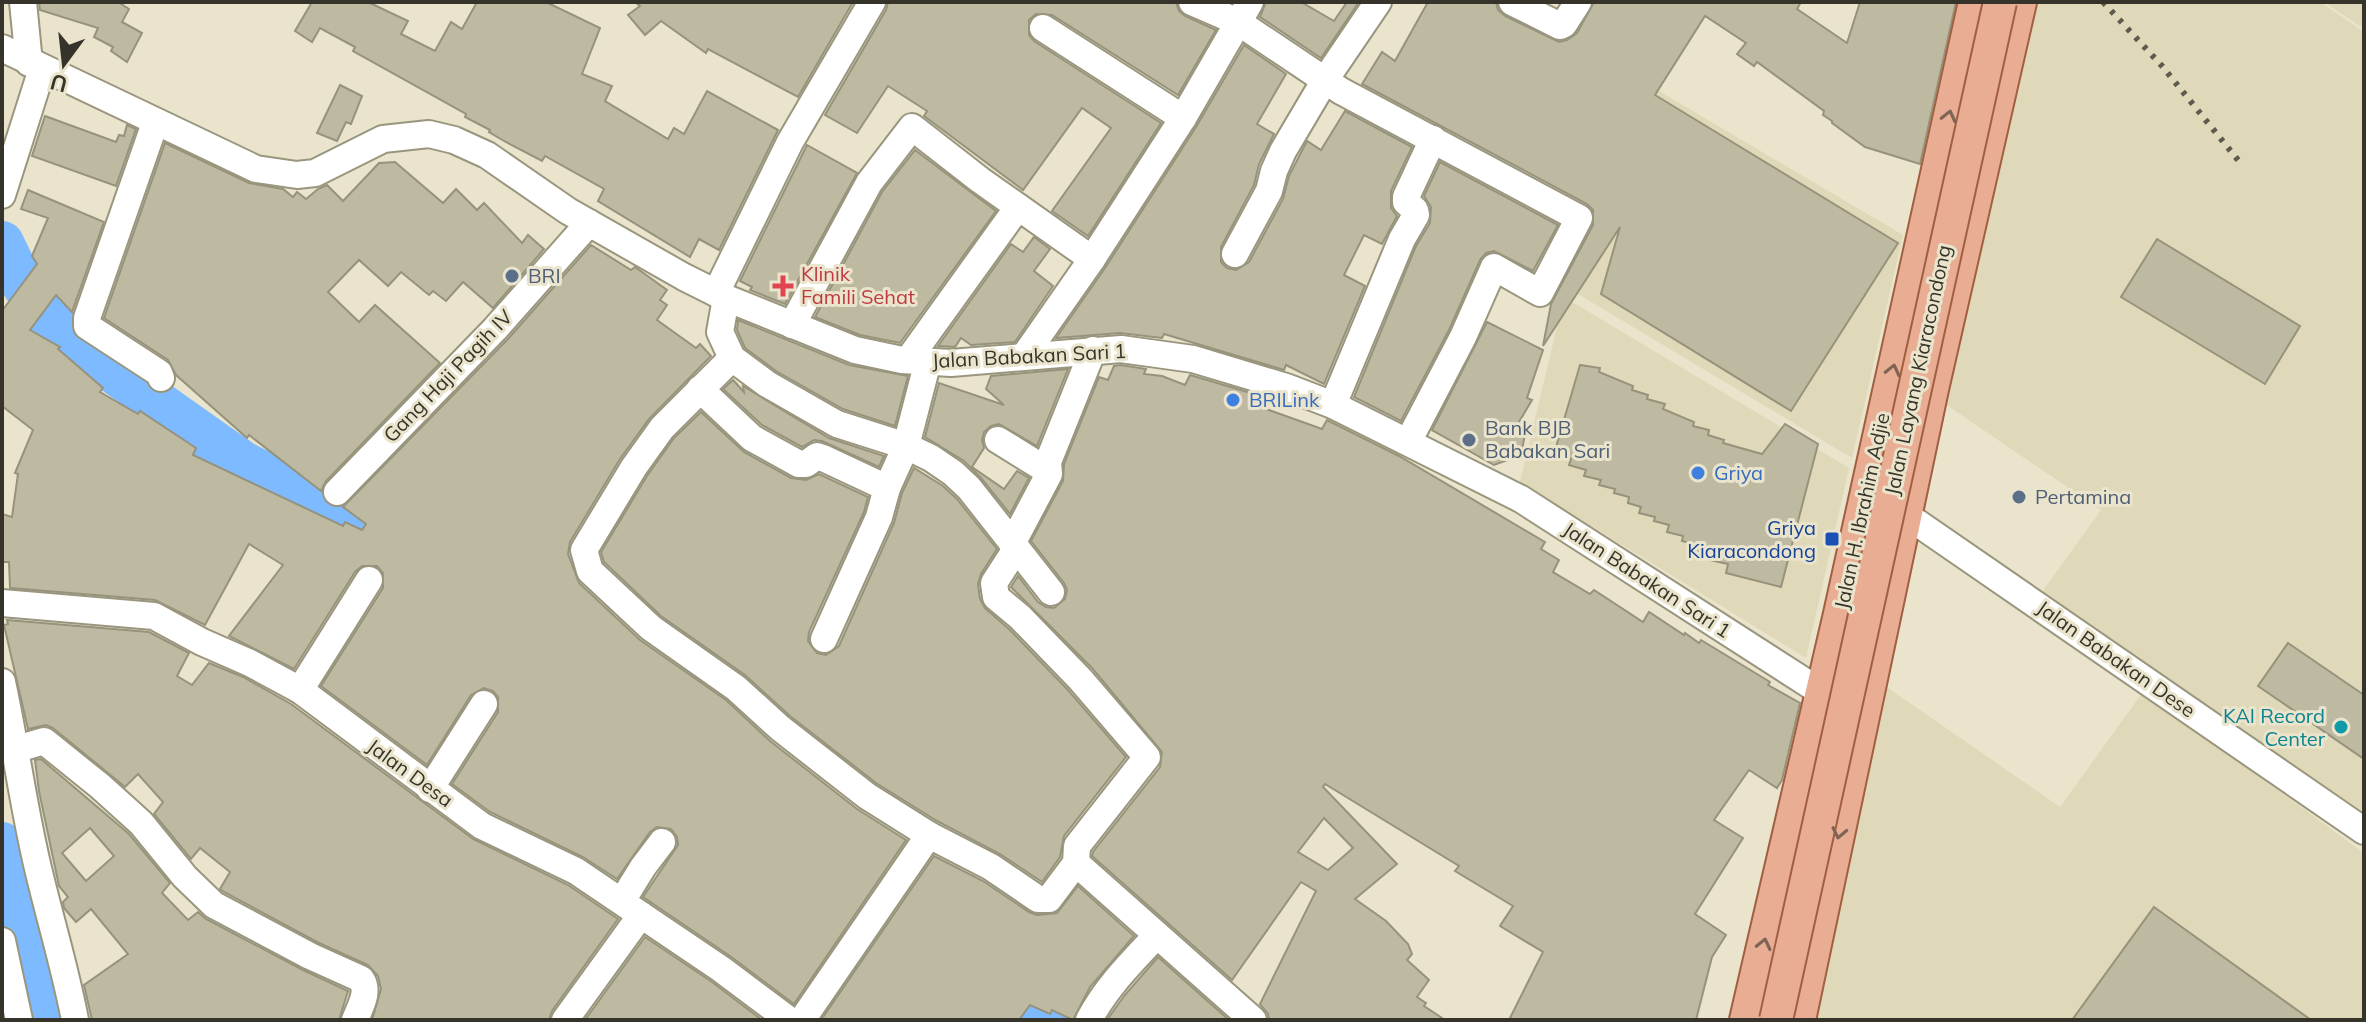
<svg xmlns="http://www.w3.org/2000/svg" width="2366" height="1022" font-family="Mulish,sans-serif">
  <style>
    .built { fill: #dfd9b9 }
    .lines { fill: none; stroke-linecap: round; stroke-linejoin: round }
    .river { stroke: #7dbaff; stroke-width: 44 }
    .building { fill: #bebaa2; stroke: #97927b; stroke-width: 2; fill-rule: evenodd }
    .minor-casing { stroke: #9a967e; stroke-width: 30 }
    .major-casing { stroke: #a15f40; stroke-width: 36 }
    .minor { stroke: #fff; stroke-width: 26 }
    .major { stroke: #e9ad94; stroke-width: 32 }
    .rail { stroke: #5d5b4d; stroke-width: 6; stroke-dasharray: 4 8; stroke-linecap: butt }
    .major-bridge-casing { stroke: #a15f40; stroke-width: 36; stroke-linecap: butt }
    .major-bridge { stroke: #e9ad94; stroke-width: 32 }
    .oneway { stroke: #7e6454 }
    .service-dot { fill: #5c6f8a; stroke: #e9e4cb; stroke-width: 3 }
    .health-dot { fill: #e0444e; stroke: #e9e4cb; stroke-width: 3 }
    .shop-dot { fill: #3f7fe0; stroke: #e9e4cb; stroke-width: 3 }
    .transit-dot { fill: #1a4fb4; stroke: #e9e4cb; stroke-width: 3 }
    .culture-dot { fill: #0f9aa8; stroke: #e9e4cb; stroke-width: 3 }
    .labels { text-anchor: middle; stroke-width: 6; stroke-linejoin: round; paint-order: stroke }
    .health-label { font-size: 20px; fill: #be3a42; stroke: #e9e4cb; text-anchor: start }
    .service-label { font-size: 20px; fill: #4e5e75; stroke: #e9e4cb; text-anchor: start }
    .street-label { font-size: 20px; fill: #36342a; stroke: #e9e4cb }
    .shop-label { font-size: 20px; fill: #366cbe; stroke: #e9e4cb; text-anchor: start }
    .transit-label { font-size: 20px; fill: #164399; stroke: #e9e4cb; text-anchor: end }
    .culture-label { font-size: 20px; fill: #0d838f; stroke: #e9e4cb; text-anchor: end }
  </style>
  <rect width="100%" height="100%" fill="#e9e4cb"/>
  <g class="built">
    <polygon points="2030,2 2320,2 2364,32 2364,824 2039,596 2101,510 1935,397"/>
    <polygon points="2324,2 2364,2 2364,29"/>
    <polygon points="1610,62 1903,235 1852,458 1553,279 1587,218 1606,225"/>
    <polygon points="1564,297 1849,468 1806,658 1520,482"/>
    <polygon points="1865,672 2060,807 2143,692 2364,853 2364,1020 1794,1020"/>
  </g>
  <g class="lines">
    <g class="river">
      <polyline points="2,243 18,276 43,315 83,350 243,463 317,500 384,549 407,555"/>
      <polyline points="2,844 42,1020"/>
      <polyline points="973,980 1011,1003 1046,1017"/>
    </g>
  </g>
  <g class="building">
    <polygon points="39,2 118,2 129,9 122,22 142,33 127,62 111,51 113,47 94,37 98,28 40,10"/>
    <polygon points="312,2 368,2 408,21 401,34 435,51 451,22 462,29 477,2 546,2 600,28 582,74 612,86 605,101 668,139 674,128 684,134 707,91 778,130 719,250 699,239 690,257 598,201 604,189 545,156 542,161 504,141 489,132 490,130 465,117 466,114 353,51 355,47 320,28 312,42 295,31"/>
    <polygon points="635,2 853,2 798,97 708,49 706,53 661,21 645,35 628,15 640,6"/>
    <polygon points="888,2 1176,2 1179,11 1185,16 1216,30 1178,95 1052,15 1036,14 1029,20 1029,35 1034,41 1161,123 1088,236 1052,211 1111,128 1082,108 1023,190 924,116 927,111 888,86 857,133 825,115 886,10"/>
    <polygon points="1266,2 1301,2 1334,21 1347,2 1359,2 1321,58 1260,17"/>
    <polygon points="1428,2 1496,2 1498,10 1505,16 1559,42 1567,40 1577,33 1594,2 1801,2 1797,9 1847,43 1860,2 1956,2 1920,164 1865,147 1832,123 1832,121 1823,115 1824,111 1757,62 1754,66 1737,54 1746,43 1705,16 1655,95 1898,243 1791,411 1601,294 1620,227 1543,346 1551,304 1593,225 1593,210 1587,204 1362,84 1382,52 1395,61"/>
    <polygon points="1244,45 1286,74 1257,124 1274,134 1259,164 1254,185 1221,247 1221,262 1227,268 1236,270 1249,262 1283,199 1289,176 1307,141 1321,150 1345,111 1412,147 1391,191 1391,208 1397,216 1382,244 1364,235 1344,275 1365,286 1324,384 1286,365 1284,370 1164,334 1162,338 1120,333 1056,338 1105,268 1196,127"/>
    <polygon points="340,85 362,96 351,124 346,122 337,141 317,133"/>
    <polygon points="45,116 116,142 119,135 124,136 127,125 136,129 116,186 32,156"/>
    <polygon points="165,143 249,183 283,189 293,197 297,192 306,199 318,189 327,185 343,201 379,163 395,162 443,203 456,189 477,210 484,203 522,243 528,235 544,249 493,308 463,282 446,301 433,291 429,295 401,272 388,286 359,260 328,292 359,322 375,305 440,363 326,481 321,491 249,435 247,438 176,375 168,360 104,318"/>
    <polygon points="807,145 857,173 785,304 750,290 752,287 740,281"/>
    <polygon points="915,150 996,211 900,343 860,335 815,317 882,192"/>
    <polygon points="1440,162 1558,225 1533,271 1494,251 1486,253 1480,260 1449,330 1401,421 1354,397 1416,246 1430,223 1431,207 1424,196"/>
    <polygon points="28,190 104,222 72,312 56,295 30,330 60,347 58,349 103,388 100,392 138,414 140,411 196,448 193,455 343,526 345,522 362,530 366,524 343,507 507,340 591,245 631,270 635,267 667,290 660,300 667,305 657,320 696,348 700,344 711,356 649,419 620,459 570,542 568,554 579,583 640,640 726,700 770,741 857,809 906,840 794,1004 730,956 643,897 678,845 677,837 671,829 657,827 650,832 617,879 583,857 490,812 452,784 498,712 498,697 493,691 484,688 471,695 427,765 321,686 383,588 383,573 377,566 362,566 355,572 294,669 229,636 283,565 249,544 205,625 155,600 10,588 9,562 2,562 2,514 12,517 18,474 15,473 33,430 2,406 2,311 37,264 32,256 48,218 21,209"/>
    <polygon points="1034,237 1050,249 1034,271 1053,286 1015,342 971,345 961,338 955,347 938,346 1011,244 1023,252"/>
    <polygon points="2157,239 2300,326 2265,384 2121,297"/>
    <polygon points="738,320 849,365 908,376 895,426 843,409 776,371 745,348 737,330"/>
    <polygon points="1487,322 1543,350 1527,398 1532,400 1516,427 1525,434 1521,455 1494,465 1432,430"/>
    <path d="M1121,365L1146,369L1144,374L1162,376L1185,385L1190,375L1271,399L1266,409L1322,429L1327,420L1399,456L1545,542L1541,549L1559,560L1553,572L1590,594L1594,590L1643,622L1649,612L1684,635L1685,633L1699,643L1701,640L1770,682L1768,685L1800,703L1782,780L1777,788L1749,770L1714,820L1743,838L1695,914L1726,935L1712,957L1696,1020H1509L1543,952L1500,926L1513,906L1455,871L1459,866L1325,784L1323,787L1397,864L1355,899L1386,921L1408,944L1412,954L1407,960L1429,980L1417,997L1426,1003L1424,1006L1445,1020H1269L1268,1014L1260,1004L1316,891L1301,882L1232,980L1092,856L1093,852L1160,767L1162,752L1092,668L1011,587L1018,576L1038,602L1046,607L1054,608L1065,599L1067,590L1064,583L1031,541L1063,481L1064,464L1099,377L1108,380L1114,366ZM1324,818L1353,848L1328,870L1298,852Z"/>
    <polygon points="1580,365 1600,368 1599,372 1633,386 1632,390 1648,395 1647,399 1665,404 1663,409 1694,422 1693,426 1709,430 1708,435 1724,440 1723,443 1762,454 1785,424 1818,444 1781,587 1726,573 1728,564 1710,560 1712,554 1695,550 1697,545 1682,541 1683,536 1667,532 1669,525 1654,521 1655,517 1639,513 1641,507 1628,503 1629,497 1614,493 1615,489 1599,485 1601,480 1584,476 1586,470 1569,465 1571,459 1554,454"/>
    <polygon points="1068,369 1037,446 999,424 991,426 984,432 982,440 984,448 972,467 1004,489 1017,471 1029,478 1010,514 981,478 964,461 925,437 939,383 1004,405 986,389 991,376"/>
    <polygon points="733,380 744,392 743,386 829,438 884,456 879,467 822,441 814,440 802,447 762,425 723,389"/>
    <polygon points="701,412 744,452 791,478 806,480 819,474 868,497 864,512 809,632 808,641 817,653 826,655 839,646 894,523 902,493 914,468 943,486 957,499 997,549 981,574 978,584 980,599 985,608 1009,629 1068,690 1126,757 1064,836 1060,857 1042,882 1000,854 937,821 876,783 790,716 745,675 661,616 604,562 601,552 647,476 674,438"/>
    <polygon points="7,620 149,632 189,653 177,676 192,685 209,663 243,677 291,704 473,839 568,885 618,919 552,1011 549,1020 372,1020 381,989 378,976 368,965 317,942 224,892 220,889 230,872 200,848 191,859 154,814 163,802 138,774 125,787 53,728 46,725 28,729 4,625 8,624"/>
    <polygon points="2288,643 2364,695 2364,759 2258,686"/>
    <path d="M41,759L129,834L170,883L162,893L188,920L198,912L206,919L303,970L348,991L339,1020H92L84,985L128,954L91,909L76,922L64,908L63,902L68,897L59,886L39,791L35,760ZM90,828L114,856L86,881L62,853Z"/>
    <polygon points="934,856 983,881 1029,912 1037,915 1057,913 1078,886 1134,936 1090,987 1073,1020 1052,1010 1050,1014 1030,1005 1019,1020 821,1020"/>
    <polygon points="2154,907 2311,1020 2072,1020"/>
    <polygon points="645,937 712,982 762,1020 585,1020"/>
    <polygon points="1158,957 1229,1020 1107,1020 1124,996"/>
  </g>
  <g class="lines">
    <g class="minor-casing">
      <g id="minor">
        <polyline points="23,2 29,63"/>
        <polyline points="1192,2 1238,22 1341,91 1579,218 1540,293 1494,267 1463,337 1408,442"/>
        <polyline points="1512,2 1560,26 1564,24 1578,2"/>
        <polyline points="1043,28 1183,118"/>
        <polyline points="2,48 256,169 297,175 315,173 383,139 429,134 454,140 487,155 568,211 684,277 726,298 855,350 902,360 951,363 1121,349 1193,359 1286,387 1333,405 1521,499 1821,692 1838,696"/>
        <polyline points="155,123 87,318 87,326 159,373 161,378"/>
        <polyline points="2,195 42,69"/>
        <polyline points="1235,254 1269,191 1274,171 1283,151 1325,80 1378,2"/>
        <polyline points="716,293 790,142 872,2"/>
        <polyline points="726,298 720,332 732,358 767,384 837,424 906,446 931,458 953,473 969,488 1051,592"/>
        <polyline points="792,325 869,183 912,127 980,180 1092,259"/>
        <polyline points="1025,355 1092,259 1183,118 1250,2"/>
        <polyline points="732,358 662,428 634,467 584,550 590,571 651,628 736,688 780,728 867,796 929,835 991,867 1038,899 1049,899 1076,863 1077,846 1147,757 1080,679 1020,617 996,597 994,583 1016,549"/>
        <polyline points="908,360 1018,207"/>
        <polyline points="700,389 752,438 799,464 806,464 817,456 823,458 887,488"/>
        <polyline points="1333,405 1402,239 1416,215 1415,210 1406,202 1406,197 1433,139"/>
        <polyline points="998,440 1048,471"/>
        <polyline points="337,492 495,329 589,223"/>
        <polyline points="1906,515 2364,831"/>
        <polyline points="1012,544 1049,474 1048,462 1093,350"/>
        <polyline points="2,603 154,616 202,642 250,663 300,690 482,826 576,871 721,969 789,1020"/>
        <polyline points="824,639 879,517 887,488 906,446 928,361"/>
        <path d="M2,682C15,742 23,804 37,864C49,916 65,967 75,1020"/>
        <polyline points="300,690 369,580"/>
        <path d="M17,749L44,741L100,786L141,823L185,877L214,905L310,956L361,979C370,991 360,1007 355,1020"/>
        <polyline points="430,789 484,704"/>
        <polyline points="1076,863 1253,1020"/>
        <polyline points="622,901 643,867 662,842"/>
        <polyline points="2,941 19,1020"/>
        <polyline points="565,1020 641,915"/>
        <polyline points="802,1020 929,835"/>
        <path d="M1089,1020C1106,987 1132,962 1157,935"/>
      </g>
    </g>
    <g class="major-casing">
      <g id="major">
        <polyline points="1746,1020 1840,614 1975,2"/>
        <polyline points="1799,1020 1932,389 2020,2"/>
      </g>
    </g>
    <use href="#minor" class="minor"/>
    <use href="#major" class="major"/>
    <polyline class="rail" points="2103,2 2162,66 2242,165"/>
    <g class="major-bridge-casing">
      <polyline id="major-bridge" points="1776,1020 2000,2"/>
    </g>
    <use href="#major-bridge" class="major-bridge"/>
  </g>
  <defs><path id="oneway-chevron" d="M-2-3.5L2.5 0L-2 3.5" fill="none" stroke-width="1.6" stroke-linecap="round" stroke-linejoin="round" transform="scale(2)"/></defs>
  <g class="oneway">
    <use href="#oneway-chevron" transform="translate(1949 116) rotate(-77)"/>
    <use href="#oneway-chevron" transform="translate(1893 370) rotate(-77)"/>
    <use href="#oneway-chevron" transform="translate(1839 833) rotate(102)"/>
    <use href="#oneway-chevron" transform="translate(1764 944) rotate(-77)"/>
  </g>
  <g class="service-dot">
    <circle cx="512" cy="276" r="8"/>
    <circle cx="1469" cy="440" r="8"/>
    <circle cx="2019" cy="497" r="8"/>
  </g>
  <path class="health-dot" d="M779 274h8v8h8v8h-8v8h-8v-8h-8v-8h8z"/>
  <g class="shop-dot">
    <circle cx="1233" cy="400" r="8"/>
    <circle cx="1698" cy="473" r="8"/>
  </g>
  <rect class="transit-dot" x="1824" y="531" width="16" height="16" rx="4"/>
  <circle class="culture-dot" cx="2341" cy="727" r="8"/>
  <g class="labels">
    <g class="health-label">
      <text x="801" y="281">Klinik<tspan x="801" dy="23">Famili Sehat</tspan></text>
    </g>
    <g class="service-label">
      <text x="528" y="283">BRI</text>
      <text x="1485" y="435">Bank BJB<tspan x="1485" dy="23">Babakan Sari</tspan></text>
      <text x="2035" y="504">Pertamina</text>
    </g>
    <g class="street-label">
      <text transform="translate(1029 356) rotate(-3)" y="7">Jalan Babakan Sari 1</text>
      <text transform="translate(1918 370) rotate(-78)" y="7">Jalan Layang Kiaracondong</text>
      <text transform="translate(448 376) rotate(-46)" y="7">Gang Haji Pagih IV</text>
      <text transform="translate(1862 511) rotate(-78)" y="7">Jalan H. Ibrahim Adjie</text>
      <text transform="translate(1647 580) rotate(33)" y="7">Jalan Babakan Sari 1</text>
      <text transform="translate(2116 659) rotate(35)" y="7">Jalan Babakan Dese</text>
      <text transform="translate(410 773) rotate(36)" y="7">Jalan Desa</text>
    </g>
    <g class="shop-label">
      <text x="1249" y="407">BRILink</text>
      <text x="1714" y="480">Griya</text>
    </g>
    <g class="transit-label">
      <text x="1816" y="535">Griya<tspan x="1816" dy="23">Kiaracondong</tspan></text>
    </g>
    <g class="culture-label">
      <text x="2325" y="723">KAI Record<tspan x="2325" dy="23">Center</tspan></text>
    </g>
  </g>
  <rect width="2366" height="1022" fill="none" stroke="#36342a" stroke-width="8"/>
  <g transform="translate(64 64) rotate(195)" stroke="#e9e4cb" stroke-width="6" paint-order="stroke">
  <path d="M0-6L14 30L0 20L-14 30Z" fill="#36342a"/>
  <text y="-12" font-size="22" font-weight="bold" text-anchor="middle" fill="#36342a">U</text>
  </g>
</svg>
